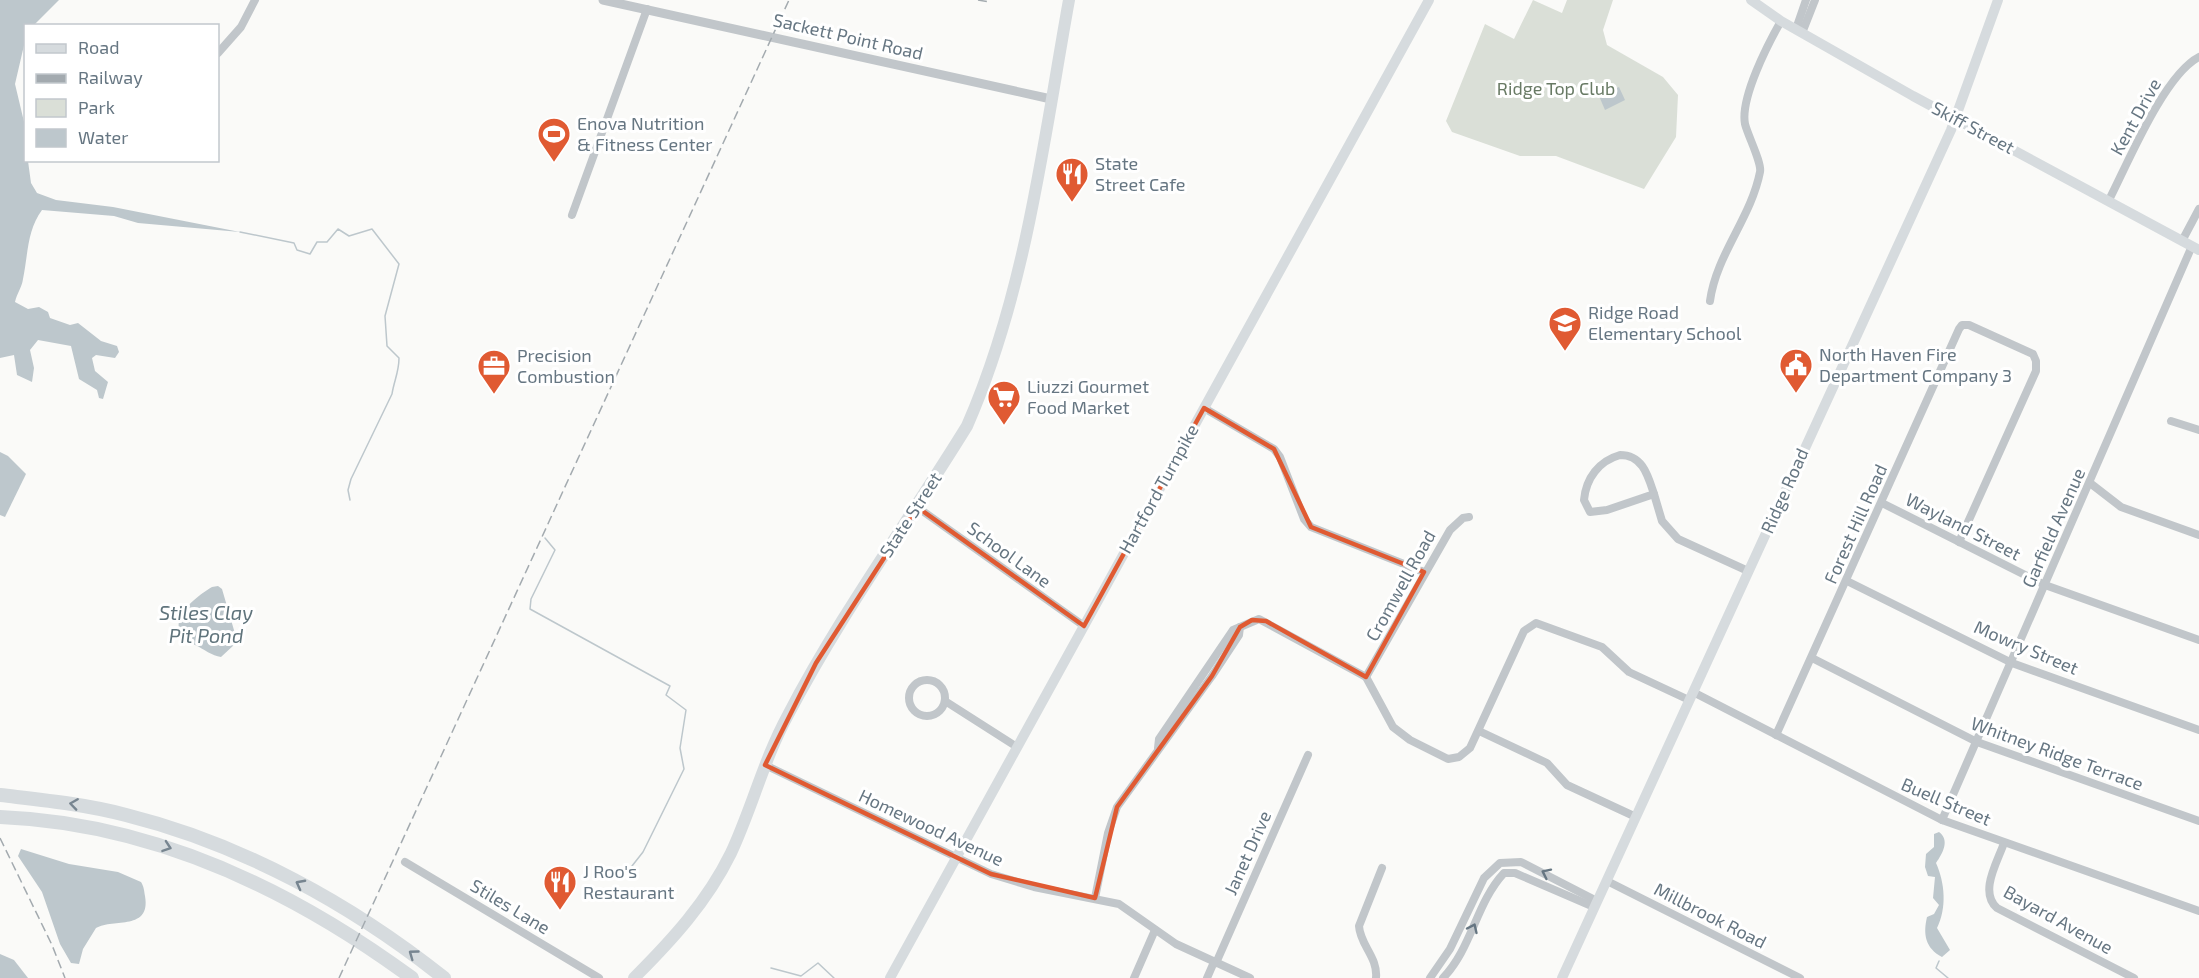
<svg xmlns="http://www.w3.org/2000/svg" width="2199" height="978" font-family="'Exo 2',sans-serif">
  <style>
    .green { fill: #dadfd7 }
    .water { fill: #bdc7cc }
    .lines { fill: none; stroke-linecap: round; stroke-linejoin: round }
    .stream { stroke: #bdc7cc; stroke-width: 1.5 }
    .minor { stroke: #c1c6ca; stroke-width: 8 }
    .tertiary { stroke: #c1c6ca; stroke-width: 9 }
    .secondary { stroke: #d6dbde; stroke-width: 10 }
    .primary { stroke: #d6dbde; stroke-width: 12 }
    .motorway { stroke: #d6dbde; stroke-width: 14 }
    .rail { stroke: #a3aaaf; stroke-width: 1.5; stroke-dasharray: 9 4.5; stroke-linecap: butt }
    .oneway { stroke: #778590 }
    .oneway2 { stroke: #667682 }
    .marked { fill: none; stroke: #e05a32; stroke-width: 4.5; stroke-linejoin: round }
    .labels { text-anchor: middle; stroke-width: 6; stroke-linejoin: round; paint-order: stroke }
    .street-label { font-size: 18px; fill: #667682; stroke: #fff }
    .park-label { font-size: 18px; fill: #687a64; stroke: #fff }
    .poi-label { font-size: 18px; fill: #667682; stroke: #fff; text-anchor: start }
    .water-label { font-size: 20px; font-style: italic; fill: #60747c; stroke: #fff }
  </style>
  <rect width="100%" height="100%" fill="#fafaf8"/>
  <polygon class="green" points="1533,0 1562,13 1567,0 1613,0 1603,30 1607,45 1663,77 1678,95 1676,137 1644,189 1556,156 1520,156 1452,132 1446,121 1485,24 1514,39"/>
  <g class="water">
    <path d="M0,0H59L34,25L26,26L25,41L15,84L25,126L26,160L28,161L31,183L37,193L56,200L113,207L240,232L138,223L114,216L42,210C27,230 28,255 23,279C22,287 17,293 15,302L28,309L39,307L48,312L50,318L70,325L78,323L101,341L117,346L119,352L115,358L96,355L92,358L95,371L108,382L103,399L99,398L97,390L79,379L71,346L38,340L30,350L34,368L32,382L17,375L14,355L0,358Z"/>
    <polygon points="1609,82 1612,90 1619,87 1625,100 1605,110 1599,96 1604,94 1601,85"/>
    <polygon points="0,452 8,456 26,474 5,517 0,515"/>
    <path d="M212,587L218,586L222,589L236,637L235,644L221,657C212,656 204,649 195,645C160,627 189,601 212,587Z"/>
    <path d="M1939,832C1950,840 1943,853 1936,863C1945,883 1947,908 1937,928L1950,950L1942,957C1925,948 1923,934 1927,917L1934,914L1939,905L1933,898L1935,877L1928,876L1925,867L1926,854L1934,847V834Z"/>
    <path d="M21,849L69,864L118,872L141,882C144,887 144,890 145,896C151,931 114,918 96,928L83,949L79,964L71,963L60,944L42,892L18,856Z"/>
    <polygon points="0,954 14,960 28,978 0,978"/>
  </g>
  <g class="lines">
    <g class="stream">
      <path d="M240,232L294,243L297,250L310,254L317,242H327L338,229L349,236L372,229L399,264L385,316L387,346L399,358C399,372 394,381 392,394L351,479L348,490L350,500"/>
      <polyline points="545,538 555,550 531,599 530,609 670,686 666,695 686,710 680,748 684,769 643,852 632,866"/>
      <polyline points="1939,961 1936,968 1948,978"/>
      <polyline points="771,968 801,976 818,963 834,978"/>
    </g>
    <g class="minor">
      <polyline points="1796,29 1806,0"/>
      <polyline points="1802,33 1815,0"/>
      <polyline points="218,53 241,27 255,0"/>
      <path d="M2109,200C2128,163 2164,75 2199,57"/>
      <polyline points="572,215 647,9"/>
      <polyline points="2182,241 2199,209"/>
      <path d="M1710,301C1716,255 1751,218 1760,172C1762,163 1748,136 1745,124C1740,98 1768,44 1781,21"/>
      <polyline points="1204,408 1274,449 1280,457 1304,519 1311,527 1424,572"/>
      <polyline points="2171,421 2199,430"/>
      <path d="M1620,455C1643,455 1648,476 1654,494L1607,510L1590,512L1584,500C1586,478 1599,461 1620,455Z"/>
      <polyline points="2090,483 2121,507 2199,535"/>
      <polyline points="1654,494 1662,521 1678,539 1748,571"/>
      <polyline points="1882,503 2045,585 2199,640"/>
      <polyline points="917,507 1084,626"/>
      <polyline points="1847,581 2012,663 2199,730"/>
      <polyline points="1812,658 1977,742 2199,821"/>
      <polyline points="1366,677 1450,530 1463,518 1469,517"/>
      <circle cx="927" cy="698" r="18"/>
      <polyline points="1693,692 1942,820 2199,911"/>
      <polyline points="945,701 1017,747"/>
      <polyline points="1479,731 1547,763 1567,785 1636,817"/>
      <polyline points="1776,735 1959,329 1962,325 1969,325 2033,354 2036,361 2036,371 1959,542"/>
      <polyline points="1158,748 1159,739 1233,630 1259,619 1366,677 1393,727 1410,740 1448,759 1459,757 1470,748 1524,631 1536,623 1602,647 1629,672 1689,700"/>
      <polyline points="765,765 991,874 1034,887 1119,904 1176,944 1250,978"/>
      <polyline points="1942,820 2192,246"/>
      <path d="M2004,843C1997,863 1979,892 1997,908L2134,978"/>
      <polyline points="405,862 599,978"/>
      <polyline points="1607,881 1800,978"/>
      <polyline points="1095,898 1108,833 1117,807 1212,676 1239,635 1240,627"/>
      <polyline points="1216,963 1308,755"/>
      <polyline points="1134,978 1155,930"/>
      <polyline points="1207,978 1214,962"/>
      <path d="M1376,978C1378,957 1360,945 1359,926L1382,868"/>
      <polyline points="1430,978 1450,949 1484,878 1500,863 1521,862 1597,901"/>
      <path d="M1443,978C1472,948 1476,903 1504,873H1515L1594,907"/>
    </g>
    <polyline class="tertiary" points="603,0 1051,99"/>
    <g class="secondary">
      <polyline points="1751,0 1781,21 1913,96 2199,250"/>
      <polyline points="890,978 1429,0"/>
      <polyline points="1562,978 1951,130 1998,0"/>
    </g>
    <path class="primary" d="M634,978C672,940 707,902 731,853C752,808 764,759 788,715C840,615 908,522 967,426C1026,291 1043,144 1069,0"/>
    <g class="motorway">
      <path d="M0,795C42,800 85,804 126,815C242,844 351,904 444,978"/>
      <path d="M0,817C152,823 291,889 412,978"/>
    </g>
    <g class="rail">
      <polyline points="978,0 989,2"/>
      <polyline points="0,838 52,945 65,978"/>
      <polyline points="339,978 789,0"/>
    </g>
  </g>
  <defs><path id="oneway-chevron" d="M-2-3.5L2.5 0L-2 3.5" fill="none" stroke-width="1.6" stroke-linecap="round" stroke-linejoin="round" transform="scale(1.5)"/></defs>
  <g class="oneway">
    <use href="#oneway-chevron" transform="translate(74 804) rotate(-172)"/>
    <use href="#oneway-chevron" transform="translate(167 847) rotate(19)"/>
    <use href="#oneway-chevron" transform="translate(300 884) rotate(-152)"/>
    <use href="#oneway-chevron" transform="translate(413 954) rotate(-144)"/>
  </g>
  <g class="oneway2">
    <use href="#oneway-chevron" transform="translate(1546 873) rotate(-154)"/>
    <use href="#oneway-chevron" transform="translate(1473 928) rotate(-65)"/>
  </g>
  <path class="marked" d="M1204,408L1274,449L1311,527L1424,572L1366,677L1266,621L1252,620L1240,627L1212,676L1117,807L1095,898L991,874L765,765L816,663L917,507L1084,626Z"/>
  <defs>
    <g id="stadium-pin" transform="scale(1.725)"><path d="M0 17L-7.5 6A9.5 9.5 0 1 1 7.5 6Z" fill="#e05a32" stroke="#fff"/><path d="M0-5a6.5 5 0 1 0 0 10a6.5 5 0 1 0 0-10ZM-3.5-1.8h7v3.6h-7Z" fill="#fff"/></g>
    <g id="restaurant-pin" transform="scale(1.725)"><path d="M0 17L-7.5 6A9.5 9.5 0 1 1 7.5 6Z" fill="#e05a32" stroke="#fff"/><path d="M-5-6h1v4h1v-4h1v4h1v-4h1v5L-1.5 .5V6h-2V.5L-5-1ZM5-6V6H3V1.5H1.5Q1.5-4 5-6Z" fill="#fff"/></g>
    <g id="school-pin" transform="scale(1.725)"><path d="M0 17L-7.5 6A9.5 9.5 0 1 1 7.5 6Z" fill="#e05a32" stroke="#fff"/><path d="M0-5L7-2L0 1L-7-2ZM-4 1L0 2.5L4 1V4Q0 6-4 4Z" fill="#fff"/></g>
    <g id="civic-pin" transform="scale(1.725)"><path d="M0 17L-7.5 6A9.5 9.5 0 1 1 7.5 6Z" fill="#e05a32" stroke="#fff"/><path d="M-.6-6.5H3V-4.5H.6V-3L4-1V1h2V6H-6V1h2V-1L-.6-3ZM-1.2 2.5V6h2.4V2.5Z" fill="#fff"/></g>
    <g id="office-pin" transform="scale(1.725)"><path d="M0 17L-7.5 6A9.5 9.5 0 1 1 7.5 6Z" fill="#e05a32" stroke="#fff"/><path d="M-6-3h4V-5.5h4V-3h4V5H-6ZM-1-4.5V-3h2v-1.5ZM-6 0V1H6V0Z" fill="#fff"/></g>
    <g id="supermarket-pin" transform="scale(1.725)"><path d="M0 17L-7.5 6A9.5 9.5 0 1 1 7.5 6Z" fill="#e05a32" stroke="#fff"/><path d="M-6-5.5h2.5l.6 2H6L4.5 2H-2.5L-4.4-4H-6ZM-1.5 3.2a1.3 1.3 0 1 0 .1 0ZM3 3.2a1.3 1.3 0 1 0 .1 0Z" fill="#fff"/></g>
  </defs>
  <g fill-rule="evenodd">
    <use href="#stadium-pin" x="554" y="134"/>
    <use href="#restaurant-pin" x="1072" y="174"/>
    <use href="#school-pin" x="1565" y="323"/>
    <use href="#civic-pin" x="1796" y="365"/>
    <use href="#office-pin" x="494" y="366"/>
    <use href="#supermarket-pin" x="1004" y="397"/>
    <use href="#restaurant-pin" x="560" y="882"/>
  </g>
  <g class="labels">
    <g class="street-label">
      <text transform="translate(848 37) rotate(13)" y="6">Sackett Point Road</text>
      <text transform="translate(2136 117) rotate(-61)" y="6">Kent Drive</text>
      <text transform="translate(1973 128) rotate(28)" y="6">Skiff Street</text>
      <text transform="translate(1159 489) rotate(-61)" y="6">Hartford Turnpike</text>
      <text transform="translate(1785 491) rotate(-66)" y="6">Ridge Road</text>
      <text transform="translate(911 515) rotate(-57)" y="6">State Street</text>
      <text transform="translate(1856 524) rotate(-66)" y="6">Forest Hill Road</text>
      <text transform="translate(1963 527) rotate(27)" y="6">Wayland Street</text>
      <text transform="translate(2054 528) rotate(-66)" y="6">Garfield Avenue</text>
      <text transform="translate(1009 555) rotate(36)" y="6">School Lane</text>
      <text transform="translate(1401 586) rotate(-61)" y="6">Cromwell Road</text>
      <text transform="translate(2026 648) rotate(23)" y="6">Mowry Street</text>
      <text transform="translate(2057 754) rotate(20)" y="6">Whitney Ridge Terrace</text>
      <text transform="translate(1946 802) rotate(23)" y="6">Buell Street</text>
      <text transform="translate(931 828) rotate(25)" y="6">Homewood Avenue</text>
      <text transform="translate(1248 853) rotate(-66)" y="6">Janet Drive</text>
      <text transform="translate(510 907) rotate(31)" y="6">Stiles Lane</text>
      <text transform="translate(1710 916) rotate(27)" y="6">Millbrook Road</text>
      <text transform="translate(2058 920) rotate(29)" y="6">Bayard Avenue</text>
    </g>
    <g class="park-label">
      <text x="1556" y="95">Ridge Top Club</text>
    </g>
    <g class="poi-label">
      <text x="577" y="130">Enova Nutrition<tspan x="577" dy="21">&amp; Fitness Center</tspan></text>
      <text x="1095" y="170">State<tspan x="1095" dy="21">Street Cafe</tspan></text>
      <text x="1588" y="319">Ridge Road<tspan x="1588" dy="21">Elementary School</tspan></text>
      <text x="1819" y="361">North Haven Fire<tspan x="1819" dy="21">Department Company 3</tspan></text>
      <text x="517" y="362">Precision<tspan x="517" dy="21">Combustion</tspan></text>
      <text x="1027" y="393">Liuzzi Gourmet<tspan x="1027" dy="21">Food Market</tspan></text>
      <text x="583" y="878">J Roo's<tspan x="583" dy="21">Restaurant</tspan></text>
    </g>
    <g class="water-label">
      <text x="206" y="620">Stiles Clay<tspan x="206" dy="23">Pit Pond</tspan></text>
    </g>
  </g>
  <rect x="24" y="24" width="195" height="138" fill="#ffffff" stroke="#c2c8cd" stroke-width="1.5"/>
  <rect x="36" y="44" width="30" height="9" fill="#d6dbde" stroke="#c2c8cd" stroke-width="1.5"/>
  <text x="78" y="54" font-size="18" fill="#667682">Road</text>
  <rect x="36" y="74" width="30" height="9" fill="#a3aaaf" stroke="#c2c8cd" stroke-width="1.5"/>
  <text x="78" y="84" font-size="18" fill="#667682">Railway</text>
  <rect x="36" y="99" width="30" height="18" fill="#dadfd7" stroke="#c2c8cd" stroke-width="1.5"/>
  <text x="78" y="114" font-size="18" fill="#667682">Park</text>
  <rect x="36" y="129" width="30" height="18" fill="#bdc7cc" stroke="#c2c8cd" stroke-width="1.5"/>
  <text x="78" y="144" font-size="18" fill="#667682">Water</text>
</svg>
